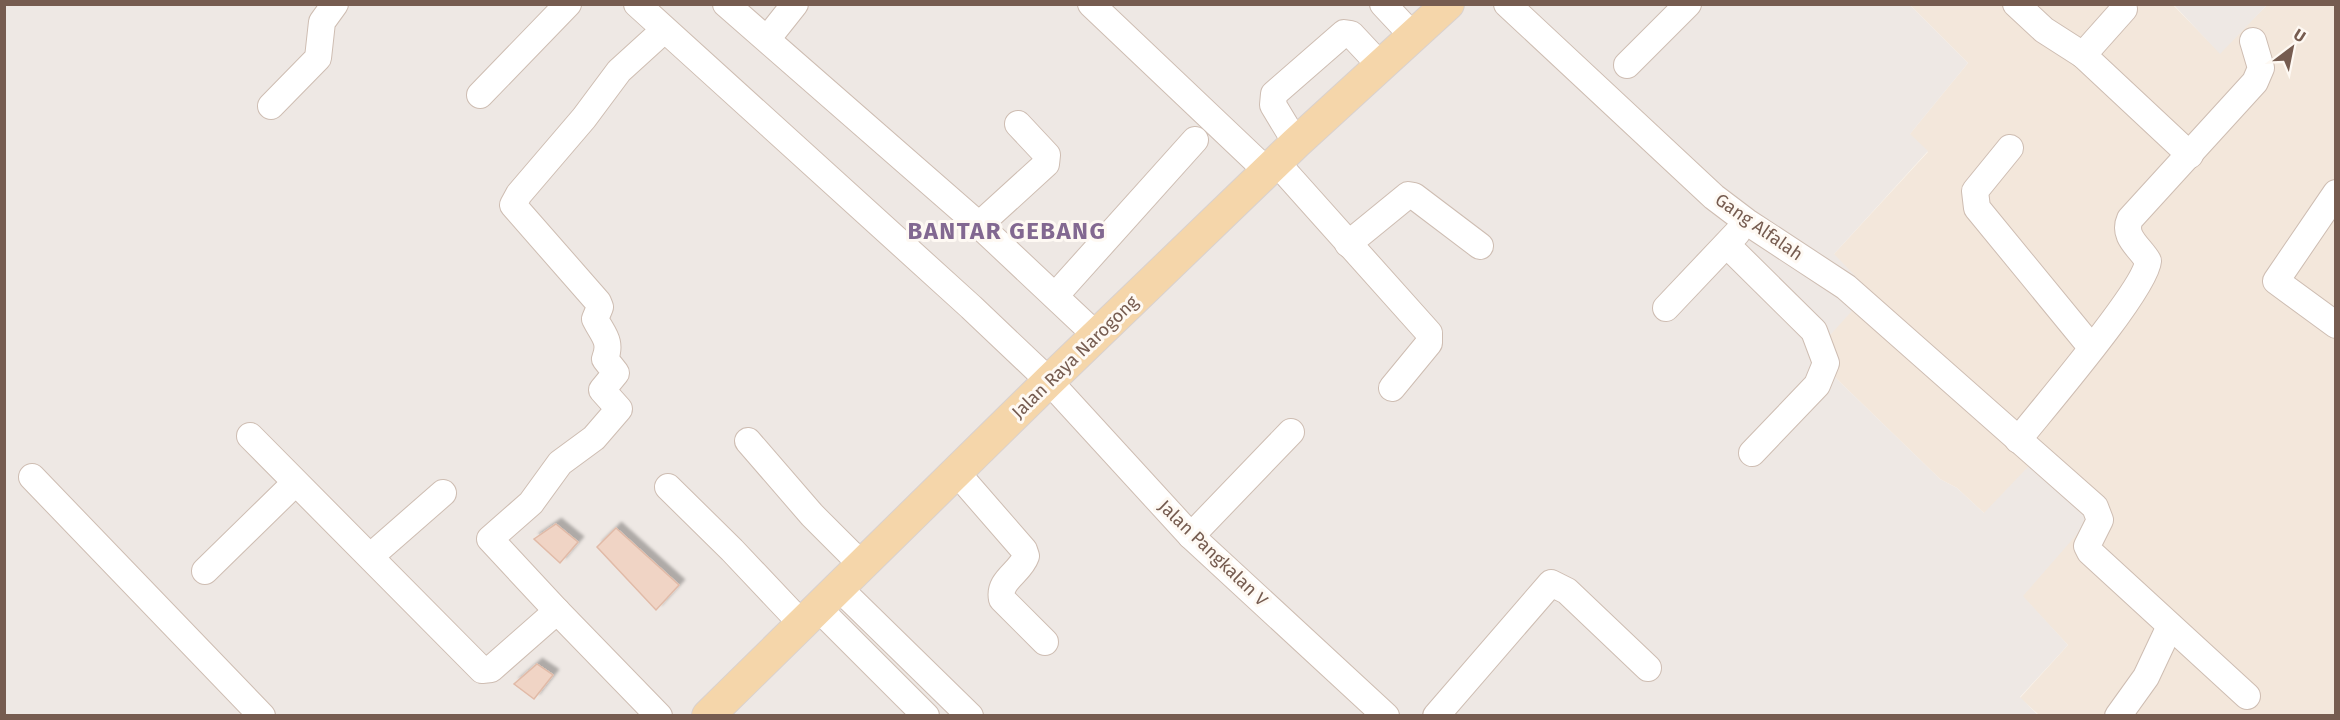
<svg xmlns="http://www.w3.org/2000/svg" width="2340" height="720" font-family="'Fira Sans',sans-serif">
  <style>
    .residential { fill: #f3e7db }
    .industrial { fill: #eee8e4 }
    .building { fill: #f0d4c5; stroke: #e1baa7; stroke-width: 1.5; filter: url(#shadow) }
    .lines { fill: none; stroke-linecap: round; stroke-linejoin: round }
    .minor-casing { stroke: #cebdb2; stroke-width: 28 }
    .major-casing { stroke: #d9d1ce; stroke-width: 34 }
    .minor { stroke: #fff; stroke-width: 26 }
    .major { stroke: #f5d6aa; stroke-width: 32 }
    .labels { text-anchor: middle; stroke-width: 6; stroke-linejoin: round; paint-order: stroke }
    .street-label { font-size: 18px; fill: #765c50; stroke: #fef9f3 }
    .district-label { font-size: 24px; font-weight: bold; letter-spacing: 1.5px; fill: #826891; stroke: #fef9f3 }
  </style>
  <defs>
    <filter id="shadow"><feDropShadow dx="5.5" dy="-5.5" stdDeviation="1.5" flood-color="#0004"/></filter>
  </defs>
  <rect width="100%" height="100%" fill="#fcf5ec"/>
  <polygon class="residential" points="1910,5 2173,5 2220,53 2267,5 2335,5 2335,715 2039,715 2020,698 2068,645 2022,596 2098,509 1984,513 1957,488 1940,479 1812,355 1833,255 1928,152 1909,135 1968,63"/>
  <g class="industrial">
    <polygon points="4,5 1910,5 1968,63 1910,134 1928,151 1834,254 1870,291 1812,355 1940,479 1957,488 1984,513 2043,451 2099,509 2023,596 2068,645 2020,697 2039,716 5,715"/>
    <polygon points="2174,5 2267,5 2220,54"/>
  </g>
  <g class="building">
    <polygon points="556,524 578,542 560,563 534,539"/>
    <polygon points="616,528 679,585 656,610 597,547"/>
    <polygon points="537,664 553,675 534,699 514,684"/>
  </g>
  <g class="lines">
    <g class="minor-casing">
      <g id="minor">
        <polyline points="637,4 971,307 1049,381 1191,536 1386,716"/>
        <polyline points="726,4 979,225 1097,336"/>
        <polyline points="1091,4 1267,171"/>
        <polyline points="1383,4 1412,35"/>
        <polyline points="1507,4 1714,197 1747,222 1846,287 2095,507 2100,520 2087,546 2090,552 2247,696"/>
        <polyline points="2016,4 2044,30 2083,55 2190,155"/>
        <polyline points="768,38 795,4"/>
        <polyline points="2083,55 2124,9"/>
        <polyline points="1627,65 1688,4"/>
        <polyline points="480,95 568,4"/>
        <polyline points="271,106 318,58 322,22 335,4"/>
        <polyline points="1296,143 1273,105 1274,94 1344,33 1351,34 1380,65"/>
        <polyline points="2010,148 1975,191 1977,208 2091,347"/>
        <polyline points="1276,162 1429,333 1429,343 1392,388"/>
        <polyline points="2336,193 2276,281 2336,325"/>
        <polyline points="979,225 1046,164 1047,155 1018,124"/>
        <polyline points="1348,244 1408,195 1414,196 1480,246"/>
        <polyline points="1727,245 1814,331 1826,363 1817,385 1752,453"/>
        <polyline points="1055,296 1195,140"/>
        <polyline points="1666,308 1737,233"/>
        <polyline points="250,436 482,670 491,669 557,611 659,716"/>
        <path d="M2018,440C2041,411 2146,289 2148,261C2140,247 2122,237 2130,219L2255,82L2261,68L2253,41"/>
        <polyline points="748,441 812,515 862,565"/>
        <path d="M957,473L1024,550L1026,556C1020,573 998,580 1002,599L1045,642"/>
        <polyline points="32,477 262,716"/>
        <polyline points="668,487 732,550 801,623"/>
        <polyline points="1191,536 1291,432"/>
        <polyline points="371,556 443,493"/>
        <polyline points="205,571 295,483"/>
        <polyline points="839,588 970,716"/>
        <polyline points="818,608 926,716"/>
        <path d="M557,611L490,539L531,503L560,463L594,438L619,409L602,390L616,373L605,359C612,341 603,335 595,319L600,307L598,302L513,205L519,194L584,118L619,71L663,31"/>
        <polyline points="1436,716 1551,583 1567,591 1648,668"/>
        <polyline points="2118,716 2146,677 2170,626"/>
      </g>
    </g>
    <g class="major-casing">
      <polyline id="major" points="708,716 1049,381 1296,143 1448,4"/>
    </g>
    <use href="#minor" class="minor"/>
    <use href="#major" class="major"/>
  </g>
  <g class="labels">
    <g class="street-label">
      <text transform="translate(1759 227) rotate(35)" y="6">Gang Alfalah</text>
      <text transform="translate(1075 357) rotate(-44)" y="6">Jalan Raya Narogong</text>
      <text transform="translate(1213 553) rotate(44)" y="6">Jalan Pangkalan V</text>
    </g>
    <g class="district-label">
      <text x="1007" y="239">BANTAR GEBANG</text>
    </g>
  </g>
  <rect width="2340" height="720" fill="none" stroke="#765c50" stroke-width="12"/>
  <g transform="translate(2292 48) rotate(32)" stroke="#fef9f3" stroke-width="4.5" paint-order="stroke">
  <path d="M0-4.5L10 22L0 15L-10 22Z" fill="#765c50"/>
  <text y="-9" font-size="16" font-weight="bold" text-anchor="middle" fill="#765c50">U</text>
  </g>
</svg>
